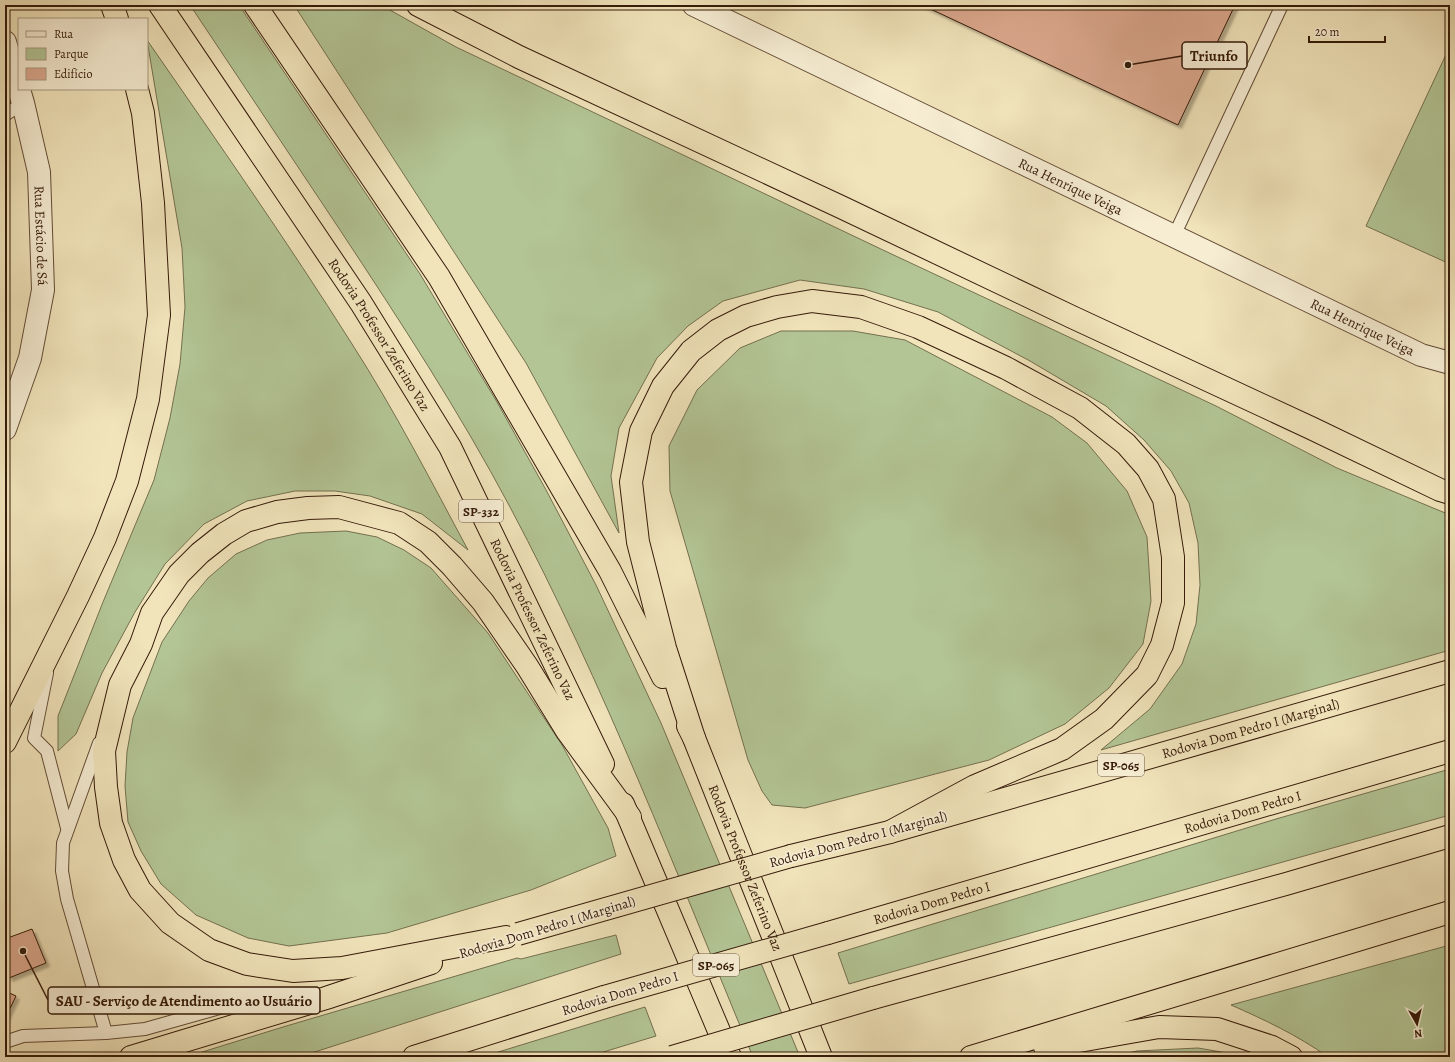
<svg xmlns="http://www.w3.org/2000/svg" width="1455" height="1062" font-family="Alegreya,serif">
  <style>
    .green { fill: #b3c595; stroke: #74704f }
    .building { fill: #dca98f; stroke: #351a09; filter: url(#shadow) }
    .lines { fill: none; stroke-linecap: round; stroke-linejoin: round }
    .lane-casing { stroke: #644c36; stroke-width: 14 }
    .street-casing { stroke: #644c36; stroke-width: 24 }
    .highway-casing { stroke: #351a09; stroke-width: 24 }
    .lane { stroke: #f6edd3; stroke-width: 12 }
    .street { stroke: #f6edd3; stroke-width: 22 }
    .highway { stroke: #f1e4bb; stroke-width: 22 }
    .highway-bridge-casing { stroke: #351a09; stroke-width: 24; stroke-linecap: butt }
    .highway-bridge { stroke: #f1e4bb; stroke-width: 22 }
    .labels { text-anchor: middle; stroke-width: 3.5; stroke-linejoin: round; paint-order: stroke }
    .shield { fill: #f6edd3; stroke: #6f5946; stroke-width: 1 }
    .shield-label { font-size: 13px; font-weight: bold; fill: #351a09 }
    .street-label { font-size: 14px; fill: #351a09; stroke: #f6edd3 }
    .leader { fill: none; stroke: #351a09; stroke-width: 1.5 }
    .callout-dot { fill: #351a09; stroke: #f6edd3; stroke-width: 1.5 }
    .callout { fill: #f6edd3; stroke: #351a09; stroke-width: 1.5 }
    .callout-label { font-size: 15px; text-anchor: middle; font-weight: bold; fill: #351a09 }
  </style>
  <defs>
    <filter id="shadow"><feDropShadow dx="3.5" dy="3.5" stdDeviation="1" flood-color="#0004"/></filter>
  </defs>
  <rect width="100%" height="100%" fill="#f1e4bb"/>
  <filter id="stains"><feTurbulence type="fractalNoise" baseFrequency=".005" numOctaves="4"/><feColorMatrix values="0 0 0 0 .2 0 0 0 0 .09 0 0 0 0 .02 0 0 0 .5 -.17"/></filter>
  <radialGradient id="worn" r=".72"><stop offset=".6" stop-color="#630" stop-opacity="0"/><stop offset="1" stop-color="#630" stop-opacity=".3"/></radialGradient>
  <g class="green">
    <path d="M190,5H239L420,274L497,402L545,488L596,585L661,723L800,1057H753C676,872 604,684 510,507C459,411 400,321 340,230C290,155 240,80 190,5Z"/>
    <polygon points="294,5 381,5 456,47 883,250 1216,406 1337,468 1450,515 1450,650 1101,750 1150,709 1182,664 1196,624 1200,585 1198,543 1189,503 1171,471 1144,440 1106,406 1030,361 938,312 864,289 800,280 723,301 688,326 657,358 619,428 611,476 619,533 526,363"/>
    <path d="M147,40C217,141 287,241 352,344C395,411 431,481 468,550L422,514L370,496L335,491H295L247,501L204,524L165,564L135,612L102,673L76,734L58,751V716L103,602L154,480L170,418L180,364L185,307L182,248Z"/>
    <polygon points="1450,46 1450,264 1366,226"/>
    <polygon points="781,331 853,331 905,340 1052,417 1087,443 1127,491 1147,537 1151,601 1143,644 1109,688 1065,724 989,760 805,808 772,805 762,791 748,760 670,491 669,446 697,390 740,348"/>
    <polygon points="346,531 377,537 404,550 431,568 488,633 562,745 608,828 616,856 531,890 387,933 289,946 248,938 196,915 161,884 141,851 128,822 125,786 127,752 133,718 162,642 189,601 208,578 236,554 267,540 300,533"/>
    <polygon points="1450,769 1450,815 849,984 838,953 1276,819"/>
    <polygon points="616,935 621,954 299,1057 186,1057 283,1027 517,958 521,959"/>
    <path d="M1450,945V1057H1328C1297,1035 1265,1020 1231,1005Z"/>
    <polygon points="645,1007 656,1036 587,1057 482,1057"/>
    <polygon points="1198,1048 1239,1055 1245,1057 1109,1057 1137,1051"/>
  </g>
  <g class="building">
    <polygon points="922,5 1235,5 1178,125"/>
    <polygon points="32,929 46,963 9,978 5,969 5,939"/>
    <polygon points="5,991 16,996 5,1019"/>
  </g>
  <g class="lines">
    <g class="lane-casing">
      <g id="lane">
        <polyline points="5,115 23,103"/>
        <polyline points="1174,236 1282,5"/>
        <polyline points="47,673 34,738 47,751 67,828"/>
        <polyline points="99,743 63,843 62,871 67,899 106,1033"/>
        <polyline points="5,1042 23,1036 106,1033 145,1029 241,1002 297,1000"/>
      </g>
    </g>
    <g class="street-casing">
      <g id="street">
        <path id="s1" d="M694,5L1421,355L1450,363"/>
        <path id="s2" d="M5,42L23,103L39,172L43,290L30,358L5,429"/>
      </g>
    </g>
    <g class="highway-casing">
      <g id="highway">
        <polyline points="112,5 117,19"/>
        <path id="s3" d="M160,5L361,303L450,447L603,764"/>
        <polyline points="255,5 439,277 610,571 663,677"/>
        <polyline points="418,5 519,57 841,207 1072,317 1311,428 1440,490 1450,493"/>
        <path id="s4" d="M688,726L694,738L821,1057"/>
        <polyline points="694,738 665,648 638,542 631,482 641,431 663,386 691,351 718,330 746,316 777,307 812,301 861,307 918,327 1006,368 1080,408 1126,444 1148,469 1164,499 1173,557 1173,603 1162,645 1147,675 1104,719 1062,749 975,786 890,832"/>
        <polyline points="5,742 78,596 105,538 127,481 148,399 159,315 153,203 143,113 137,89"/>
        <polyline points="623,804 730,1057"/>
        <path id="s5" d="M791,856L890,832L1450,671"/>
        <path id="s6" d="M828,933L1450,751"/>
        <polyline points="506,937 342,968 293,971 247,964 209,950 170,923 140,890 124,860 111,823 106,787 104,751 120,685 141,644 152,613 179,574 200,553 224,534 246,521 277,512 308,508 339,507 399,523 428,542 452,566 483,602 527,666 567,731 630,817"/>
        <polyline points="873,998 1286,884 1450,836"/>
        <polyline points="1045,1047 1159,1027 1217,1029 1272,1047 1291,1057"/>
        <polyline points="131,1057 326,998 431,963"/>
        <polyline points="414,1057 604,997"/>
        <polyline points="971,1057 1450,912"/>
      </g>
    </g>
    <use href="#lane" class="lane"/>
    <use href="#street" class="street"/>
    <use href="#highway" class="highway"/>
    <g class="highway-bridge-casing">
      <g id="highway-bridge">
        <polyline points="518,934 791,856"/>
        <polyline points="604,997 828,933"/>
        <polyline points="672,1057 873,998"/>
      </g>
    </g>
    <use href="#highway-bridge" class="highway-bridge"/>
  </g>
  <g class="labels">
    <g class="shield">
      <rect x="459" y="500" width="44" height="22" rx="3"/>
      <rect x="1098" y="754" width="46" height="22" rx="3"/>
      <rect x="693" y="954" width="46" height="22" rx="3"/>
    </g>
    <g class="shield-label">
      <text x="481" y="516">SP-332</text>
      <text x="1121" y="770">SP-065</text>
      <text x="716" y="970">SP-065</text>
    </g>
    <g class="street-label">
      <text dy="5" stroke="none"><textPath href="#s1" startOffset="418">Rua Henrique Veiga</textPath></text>
      <text dy="5" stroke="none"><textPath href="#s2" startOffset="198">Rua Estácio de Sá</textPath></text>
      <text dy="5" stroke="none"><textPath href="#s1" startOffset="742">Rua Henrique Veiga</textPath></text>
      <text dy="5" stroke="none"><textPath href="#s3" startOffset="396">Rodovia Professor Zeferino Vaz</textPath></text>
      <text dy="5" stroke="none"><textPath href="#s3" startOffset="720">Rodovia Professor Zeferino Vaz</textPath></text>
      <text dy="5" stroke="none"><textPath href="#s5" startOffset="477">Rodovia Dom Pedro I (Marginal)</textPath></text>
      <text dy="5" stroke="none"><textPath href="#s6" startOffset="432">Rodovia Dom Pedro I</textPath></text>
      <text transform="translate(858 839) rotate(-15)" y="5">Rodovia Dom Pedro I (Marginal)</text>
      <text dy="5" stroke="none"><textPath href="#s4" startOffset="153">Rodovia Professor Zeferino Vaz</textPath></text>
      <text dy="5" stroke="none"><textPath href="#s6" startOffset="108">Rodovia Dom Pedro I</textPath></text>
      <text transform="translate(547 927) rotate(-17)" y="5">Rodovia Dom Pedro I (Marginal)</text>
      <text transform="translate(620 993) rotate(-17)" y="5">Rodovia Dom Pedro I</text>
    </g>
  </g>
  <path class="leader" d="M1128 65L1182 56M23 951L48 1000"/>
  <g class="callout-dot">
    <circle cx="1128" cy="65" r="4"/>
    <circle cx="23" cy="951" r="4"/>
  </g>
  <g class="callout">
    <rect x="1182" y="42" width="65" height="27" rx="4"/>
    <rect x="48" y="987" width="272" height="27" rx="4"/>
  </g>
  <g class="callout-label">
    <text x="1214" y="61">Triunfo</text>
    <text x="184" y="1006">SAU - Serviço de Atendimento ao Usuário</text>
  </g>
  <rect width="1455" height="1062" fill="none" stroke="#f1e4bb" stroke-width="20"/>
  <rect x="6" y="6" width="1443" height="1050" fill="none" stroke="#351a09" stroke-width="2"/>
  <rect x="10" y="10" width="1435" height="1042" fill="none" stroke="#351a09"/>
  <rect x="18" y="18" width="130" height="72" fill="#f6edd3" stroke="#a99982"/>
  <rect x="26" y="31" width="20" height="6" fill="#f6edd3" stroke="#a99982"/>
  <text x="54" y="38" font-size="12" fill="#351a09">Rua</text>
  <rect x="26" y="48" width="20" height="12" fill="#b3c595" stroke="#a99982"/>
  <text x="54" y="58" font-size="12" fill="#351a09">Parque</text>
  <rect x="26" y="68" width="20" height="12" fill="#dca98f" stroke="#a99982"/>
  <text x="54" y="78" font-size="12" fill="#351a09">Edifício</text>
  <g transform="translate(1417 1024) rotate(172)" stroke="#f6edd3" stroke-width="3" paint-order="stroke">
  <path d="M0-3L7 15L0 10L-7 15Z" fill="#351a09"/>
  <text y="-6" font-size="11" font-weight="bold" text-anchor="middle" fill="#351a09">N</text>
  </g>
  <path d="M1309 36v6h76v-6" fill="none" stroke="#351a09" stroke-width="2"/>
  <text x="1315" y="36" font-size="12" fill="#351a09" stroke="#f6edd3" stroke-width="3" paint-order="stroke">20 m</text>
  <rect width="100%" height="100%" filter="url(#stains)"/>
  <rect width="100%" height="100%" fill="url(#worn)"/>
</svg>
